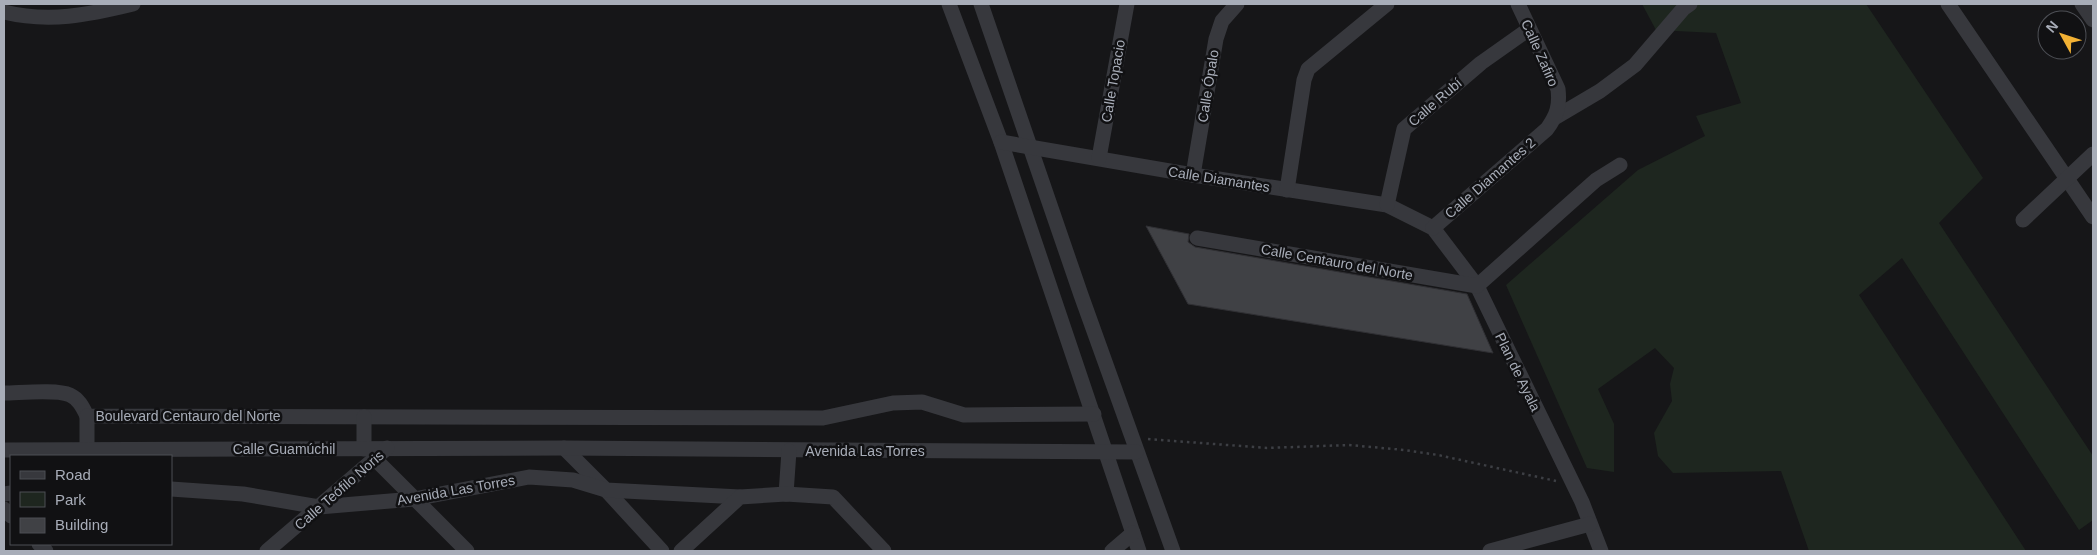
<svg xmlns="http://www.w3.org/2000/svg" width="2097" height="555" font-family="Arial,sans-serif">
  <style>
    .green { fill: #1e261f }
    .building { fill: #404145; stroke: #303034 }
    .lines { fill: none; stroke-linecap: round; stroke-linejoin: round }
    .path { stroke: #3d3f44; stroke-width: 2.5; stroke-dasharray: 2.5 4; stroke-linecap: butt }
    .minor { stroke: #37383d; stroke-width: 15 }
    .labels { text-anchor: middle; stroke-width: 5; stroke-linejoin: round; paint-order: stroke }
    .street-label { font-size: 14px; fill: #a8adb8; stroke: #111113 }
  </style>
  <rect width="100%" height="100%" fill="#161618"/>
  <polygon class="green" points="1642,4 1866,4 1983,178 1939,223 2093,456 2093,520 2079,530 1902,258 1859,295 2026,551 1809,551 1781,471 1673,473 1658,456 1654,433 1672,401 1670,384 1674,368 1655,348 1598,389 1614,424 1614,472 1587,468 1506,285 1638,170 1705,136 1696,116 1741,103 1716,33 1656,30"/>
  <polygon class="building" points="1146,226 1189,234 1188,242 1195,247 1467,294 1493,353 1188,304"/>
  <g class="lines">
    <polyline class="path" points="1148,439 1267,448 1349,445 1404,450 1438,455 1556,481"/>
    <g class="minor">
      <polyline points="949,4 1001,142 1139,551"/>
      <polyline points="981,4 1081,295 1173,551"/>
      <polyline points="1948,4 2093,217"/>
      <polyline points="2082,4 2093,20"/>
      <path d="M4,12C49,23 88,15 133,4"/>
      <polyline points="1556,117 1600,91 1635,65 1683,9 1690,4"/>
      <polyline points="1001,142 1193,175 1387,205 1433,228 1477,286 1582,502 1601,551"/>
      <polyline points="1099,158 1127,4"/>
      <polyline points="1193,175 1216,39 1222,21 1237,4"/>
      <polyline points="1287,190 1304,80 1308,69 1387,4"/>
      <polyline points="1387,205 1404,129 1481,63 1529,29"/>
      <polyline points="2023,220 2093,154"/>
      <path d="M1433,228L1547,129C1557,115 1560,106 1558,89L1518,4"/>
      <polyline points="1197,238 1477,286 1596,180 1620,165"/>
      <path d="M4,393C19,393 57,389 70,395C79,399 83,408 87,416L823,418L893,403L922,402L964,415L1094,414"/>
      <polyline points="87,416 87,450"/>
      <polyline points="364,417 364,449"/>
      <polyline points="564,448 606,490 662,551"/>
      <polyline points="4,450 564,448 1136,452"/>
      <polyline points="374,458 467,551"/>
      <polyline points="171,489 243,494 319,507 414,499 529,477 573,480 606,490 740,497"/>
      <polyline points="4,494 11,493"/>
      <polyline points="786,494 789,451"/>
      <polyline points="4,509 11,516"/>
      <polyline points="39,544 46,551"/>
      <polyline points="267,551 387,448"/>
      <polyline points="681,551 740,497 786,494 833,497 884,551"/>
      <polyline points="1112,551 1133,533"/>
      <polyline points="1490,551 1590,524"/>
    </g>
  </g>
  <g class="labels">
    <g class="street-label">
      <text transform="translate(1540 53) rotate(66)" y="5">Calle Zafiro</text>
      <text transform="translate(1113 81) rotate(-80)" y="5">Calle Topacio</text>
      <text transform="translate(1208 86) rotate(-81)" y="5">Calle Ópalo</text>
      <text transform="translate(1435 102) rotate(-41)" y="5">Calle Rubí</text>
      <text transform="translate(1490 178) rotate(-41)" y="5">Calle Diamantes 2</text>
      <text transform="translate(1219 179) rotate(9)" y="5">Calle Diamantes</text>
      <text transform="translate(1337 262) rotate(10)" y="5">Calle Centauro del Norte</text>
      <text transform="translate(1518 372) rotate(64)" y="5">Plan de Ayala</text>
      <text x="188" y="421">Boulevard Centauro del Norte</text>
      <text x="284" y="454">Calle Guamúchil</text>
      <text x="865" y="456">Avenida Las Torres</text>
      <text transform="translate(339 490) rotate(-41)" y="5">Calle Teófilo Noris</text>
      <text transform="translate(456 490) rotate(-10)" y="5">Avenida Las Torres</text>
    </g>
  </g>
  <rect width="2097" height="555" fill="none" stroke="#a8adb8" stroke-width="10"/>
  <rect x="10" y="455" width="162" height="90" fill="#111113" stroke="#4d4f55"/>
  <rect x="20" y="471" width="25" height="8" fill="#37383d" stroke="#4d4f55"/>
  <text x="55" y="480" font-size="15" fill="#a8adb8">Road</text>
  <rect x="20" y="492" width="25" height="15" fill="#1e261f" stroke="#4d4f55"/>
  <text x="55" y="505" font-size="15" fill="#a8adb8">Park</text>
  <rect x="20" y="518" width="25" height="15" fill="#404145" stroke="#4d4f55"/>
  <text x="55" y="530" font-size="15" fill="#a8adb8">Building</text>
  <g transform="translate(2062 35) rotate(310)"><circle r="24" fill="#111113" stroke="#4d4f55"/>
  <path d="M0-4L9 19L0 12L-9 19Z" fill="#f2b134"/>
  <text y="-8" font-size="14" font-weight="bold" text-anchor="middle" fill="#a8adb8">N</text>
  </g>
</svg>
